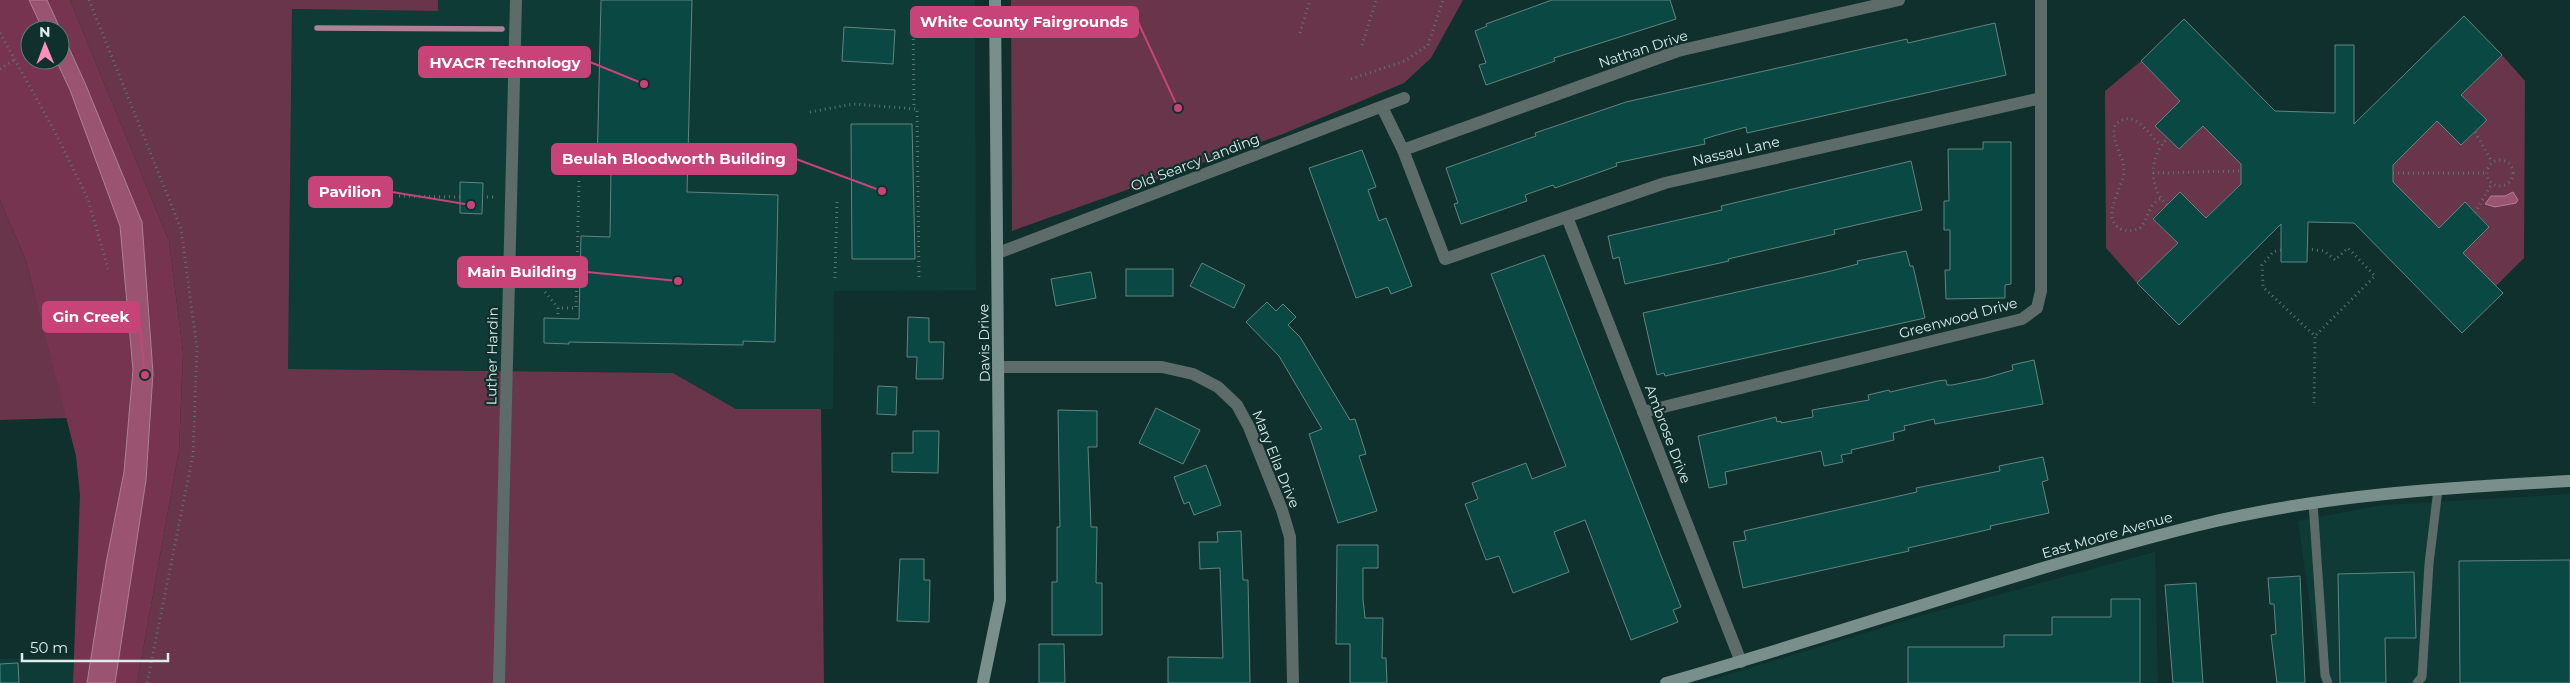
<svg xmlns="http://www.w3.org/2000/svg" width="2570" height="683" font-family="Montserrat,sans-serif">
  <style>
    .built { fill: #0e3b36 }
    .green { fill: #68354a }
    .forest { fill: #763451 }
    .water { fill: #9a5471; stroke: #ae8296 }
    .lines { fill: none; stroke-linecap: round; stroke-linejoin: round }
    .stream { stroke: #ae8296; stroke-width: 5.5 }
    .building { fill: #0a4843; stroke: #638480 }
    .path { stroke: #597471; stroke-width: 3; stroke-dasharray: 1 4; stroke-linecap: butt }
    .lane { stroke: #5d6b69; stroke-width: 9 }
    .street { stroke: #5d6b69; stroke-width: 12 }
    .secondary { stroke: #798f8c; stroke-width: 12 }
    .labels { text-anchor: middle; stroke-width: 4.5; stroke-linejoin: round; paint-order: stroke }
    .street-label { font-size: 14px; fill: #dcedeb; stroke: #10302d }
    .leader { fill: none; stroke: #c74378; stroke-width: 2 }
    .callout-dot { fill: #c74378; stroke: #10302d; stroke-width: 2 }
    .callout { fill: #c74378; stroke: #c74378; stroke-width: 2 }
    .callout-label { font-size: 15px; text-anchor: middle; font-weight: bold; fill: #fff }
  </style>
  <rect width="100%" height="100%" fill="#10302d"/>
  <g class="built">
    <polygon points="438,0 975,0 976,290 834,291 833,409 736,409 673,373 288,369 292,9 438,11"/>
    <polygon points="2570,494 2570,683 2321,683 2298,521 2382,505"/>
    <polygon points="2155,552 2158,683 1700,683 1917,617"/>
    <polygon points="73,658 73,683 0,683 0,659"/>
  </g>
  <g class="green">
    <polygon points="70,0 438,0 438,11 292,9 288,369 673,373 736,409 821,409 824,683 137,683 179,450 183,352 169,241"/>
    <polygon points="1011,0 1463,0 1431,58 1404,83 1283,134 1012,231"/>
    <polygon points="2502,55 2525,81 2524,258 2496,286 2463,253 2489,227 2465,203 2439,228 2393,182 2393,165 2437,121 2461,145 2487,120 2461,95"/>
    <polygon points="2141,61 2180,101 2156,126 2179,149 2203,126 2241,164 2241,184 2206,218 2180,192 2153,218 2178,243 2137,283 2106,248 2105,91"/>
    <polygon points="0,200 26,261 67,418 0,420"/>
  </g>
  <g class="forest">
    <polygon points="0,0 29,0 43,30 30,30 30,60 56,60 70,90 120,226 133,370 124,472 106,563 87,683 73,683 80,495 76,456 26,261 0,200"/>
    <polygon points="47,0 70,0 169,241 183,352 179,450 137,683 115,683 146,480 153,373 142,222 85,83"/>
  </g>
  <g class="water">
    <polygon points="29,0 47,0 85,83 142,222 153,373 146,480 115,683 87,683 106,563 124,472 133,370 120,226 70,90 56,60 60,60 60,30 43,30"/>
    <polygon points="2513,192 2518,200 2516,203 2495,207 2485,204 2491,196 2505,196"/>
  </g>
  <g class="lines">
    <polyline class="stream" points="317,28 502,29"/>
  </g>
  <g class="building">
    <polygon points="601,0 692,0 687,192 778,195 775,342 743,341 743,345 569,342 569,344 544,343 544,318 579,319 581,236 610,237 611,169 597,169"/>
    <polygon points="1552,0 1670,0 1676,19 1554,58 1555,61 1486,85 1479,65 1486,63 1475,31 1487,26 1486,24"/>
    <polygon points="2464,16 2502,55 2461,95 2487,120 2461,145 2437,121 2393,165 2393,182 2439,228 2465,202 2489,227 2463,253 2503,293 2462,333 2354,223 2308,222 2307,262 2281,262 2281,224 2179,325 2137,283 2178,243 2153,219 2180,192 2206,218 2241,184 2241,164 2203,126 2179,149 2155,126 2180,101 2141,61 2184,19 2275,111 2335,113 2335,45 2354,45 2354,124"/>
    <polygon points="1995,23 2006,75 1747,133 1746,127 1717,135 1704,139 1705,144 1616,163 1617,166 1555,188 1553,185 1525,195 1527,201 1461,224 1454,204 1458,203 1446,168 1536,136 1535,133 1626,102 1907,39 1908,43"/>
    <polygon points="844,27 895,30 893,64 842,61"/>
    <polygon points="851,124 912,124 915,259 852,259"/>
    <polygon points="1983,142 2011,142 2011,284 2005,285 2005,298 1946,299 1945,270 1950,270 1950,230 1944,230 1944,201 1949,201 1948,149 1983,149"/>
    <polygon points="1362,150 1376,187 1368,190 1379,221 1386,218 1412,286 1391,294 1388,287 1356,298 1309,168"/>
    <polygon points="1911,161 1922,210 1834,230 1835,234 1728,259 1729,261 1625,284 1619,257 1613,259 1608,236 1722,210 1721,206"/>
    <polygon points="460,182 483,183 482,214 460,213"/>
    <polygon points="1906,251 1910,266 1913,266 1925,318 1665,376 1664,373 1657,375 1643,313 1827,272 1858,264 1857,261"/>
    <polygon points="1544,255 1681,607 1673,610 1678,622 1631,640 1585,520 1554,532 1569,572 1513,593 1499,556 1486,560 1465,504 1478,499 1472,483 1526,463 1532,479 1566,466 1491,274"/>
    <polygon points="1202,263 1245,285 1234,308 1190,286"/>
    <rect x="1126" y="269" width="47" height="27"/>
    <polygon points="1091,272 1096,298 1056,306 1051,279"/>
    <polygon points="1267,302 1276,311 1283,304 1296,317 1288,325 1300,337 1350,420 1355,419 1366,454 1359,456 1377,511 1338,523 1309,434 1322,429 1279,356 1246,322"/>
    <polygon points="908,317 929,318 929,342 944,342 943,379 916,379 917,357 907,357"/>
    <polygon points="2034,360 2043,404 1935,424 1934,419 1904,426 1905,430 1893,433 1894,440 1851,450 1852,453 1841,455 1843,462 1824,466 1821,451 1725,472 1727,484 1709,488 1698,436 1776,417 1777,422 1781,421 1781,423 1813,417 1812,410 1869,400 1868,395 1889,390 1890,392 1938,381 1946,380 1947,385 1952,385 1986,378 2013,370 2012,365"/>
    <polygon points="878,386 897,387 896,415 877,414"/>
    <polygon points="1156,408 1200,430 1183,464 1139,443"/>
    <polygon points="1058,410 1097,411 1097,447 1088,447 1091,527 1097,527 1096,583 1102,583 1102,635 1052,635 1052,582 1057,582 1057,527 1060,527"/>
    <polygon points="913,431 939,431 938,473 892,472 892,453 913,453"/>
    <polygon points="2043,457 2048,480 2042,482 2049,513 1990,526 1991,529 1908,548 1909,551 1743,588 1733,542 1746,540 1744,531 1917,492 1916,488 2000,471 1999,466"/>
    <polygon points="1206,465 1221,505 1194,515 1189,502 1184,504 1174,477"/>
    <polygon points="1241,531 1243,580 1248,580 1250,683 1168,683 1168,657 1223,658 1220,568 1200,569 1199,542 1218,542 1217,532"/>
    <polygon points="1337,545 1378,545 1378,568 1363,568 1363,599 1365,618 1383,618 1382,658 1386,658 1387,683 1350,683 1350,644 1336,644"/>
    <polygon points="900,559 924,559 924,580 930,580 929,622 897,621"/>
    <polygon points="2570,560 2570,683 2460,683 2459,561"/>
    <polygon points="2414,572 2416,638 2385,638 2386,683 2340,683 2338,574"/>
    <polygon points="2300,576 2305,683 2277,683 2271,635 2276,634 2274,604 2270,604 2268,578"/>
    <polygon points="2196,583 2203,683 2173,683 2165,585"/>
    <polygon points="2111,599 2140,599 2140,683 1908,683 1908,647 2004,647 2004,635 2052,635 2052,617 2111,617"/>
    <polygon points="1039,644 1064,644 1065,683 1039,683"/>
    <polygon points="18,663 19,683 0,683 0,664"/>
  </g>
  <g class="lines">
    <g class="path">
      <polyline points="89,0 181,229 197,348 193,455 147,683"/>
      <polyline points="913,14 914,109"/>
      <polyline points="0,33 54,130 88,199 108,269"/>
      <polyline points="1300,33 1310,0"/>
      <polyline points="1362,45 1376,0"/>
      <polyline points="0,69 14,60"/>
      <polyline points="1351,79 1405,61 1428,45 1443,0"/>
      <polyline points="810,112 853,104 917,109 919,279"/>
      <polyline points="2475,132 2492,162"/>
      <circle cx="2500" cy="173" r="13"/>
      <polyline points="2153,173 2241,171"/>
      <polyline points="2393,173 2486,173"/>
      <polyline points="399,196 460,197"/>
      <polyline points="482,197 496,197"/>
      <path d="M2160,199C2147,206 2149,218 2140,228C2134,231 2128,232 2121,229C2099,218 2124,186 2124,171C2124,154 2110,142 2115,125C2135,106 2146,134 2161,145"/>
      <path d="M2167,205C2148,187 2149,156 2168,138"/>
      <polyline points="2475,213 2492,183"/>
      <polyline points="2307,249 2324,251 2335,260 2348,248 2375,276 2315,336"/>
      <polyline points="2281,250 2273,252 2262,265 2263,287 2315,336 2314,403"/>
      <polyline points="835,278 837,201"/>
      <polyline points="545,292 558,308"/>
      <polyline points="558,319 558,308 576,308 579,181"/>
    </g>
    <g class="lane">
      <polyline points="2313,503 2325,675 2328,683"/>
      <polyline points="2417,683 2422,677 2429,564 2438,489"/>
    </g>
    <g class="street">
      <polyline points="1382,107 1403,150 1445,259 1665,183 2041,98"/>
      <polyline points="1403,150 1678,51 1899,0"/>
      <polyline points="1567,217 1741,662"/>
      <polyline points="998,253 1404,98"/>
      <polyline points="999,367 1162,367 1193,374 1218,387 1237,405 1249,427 1282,510 1290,537 1293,683"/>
      <polyline points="1643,412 2022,319 2037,308 2041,291 2041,0"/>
      <polyline points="499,683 516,0"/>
    </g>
    <g class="secondary">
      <polyline points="983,683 1000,600 995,0"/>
      <path d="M1666,683C1843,633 2016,571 2195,526C2317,495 2444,488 2570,481"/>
    </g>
  </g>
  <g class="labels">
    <g class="street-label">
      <text transform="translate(1643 49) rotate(-18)" y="5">Nathan Drive</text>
      <text transform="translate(1736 151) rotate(-13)" y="5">Nassau Lane</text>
      <text transform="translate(1195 162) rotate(-21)" y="5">Old Searcy Landing</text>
      <text transform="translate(1958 318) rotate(-15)" y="5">Greenwood Drive</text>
      <text transform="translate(984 343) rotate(-91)" y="5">Davis Drive</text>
      <text transform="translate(492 356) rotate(-89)" y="5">Luther Hardin</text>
      <text transform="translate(1668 434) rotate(69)" y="5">Ambrose Drive</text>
      <text transform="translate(1276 459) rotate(68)" y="5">Mary Ella Drive</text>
      <text transform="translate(2107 535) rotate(-16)" y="5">East Moore Avenue</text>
    </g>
  </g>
  <path class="leader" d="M1178 108L1138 22M644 84L590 62M882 191L796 159M471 205L392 192M678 281L587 272M145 375L139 317"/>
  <g class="callout-dot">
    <circle cx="1178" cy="108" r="5"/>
    <circle cx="644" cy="84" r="5"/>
    <circle cx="882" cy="191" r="5"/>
    <circle cx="471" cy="205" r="5"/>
    <circle cx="678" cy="281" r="5"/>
    <circle cx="145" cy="375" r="5"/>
  </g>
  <g class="callout">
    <rect x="911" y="7" width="227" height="30" rx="5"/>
    <rect x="419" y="47" width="171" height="30" rx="5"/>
    <rect x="552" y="144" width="244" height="30" rx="5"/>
    <rect x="309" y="177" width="83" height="30" rx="5"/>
    <rect x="458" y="257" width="129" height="30" rx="5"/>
    <rect x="43" y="302" width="96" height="30" rx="5"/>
  </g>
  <g class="callout-label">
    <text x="1024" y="27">White County Fairgrounds</text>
    <text x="505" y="68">HVACR Technology</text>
    <text x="674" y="164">Beulah Bloodworth Building</text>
    <text x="350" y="197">Pavilion</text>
    <text x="522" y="277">Main Building</text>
    <text x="91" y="322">Gin Creek</text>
  </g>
  <g transform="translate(45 45) rotate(359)"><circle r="24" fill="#10302d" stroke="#627c79"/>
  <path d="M0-4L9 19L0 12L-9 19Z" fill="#fe8ebc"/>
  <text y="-8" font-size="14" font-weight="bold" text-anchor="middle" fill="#dcedeb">N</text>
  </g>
  <path d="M22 653v8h146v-8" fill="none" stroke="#dcedeb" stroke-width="2.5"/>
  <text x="30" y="653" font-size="15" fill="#dcedeb" stroke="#10302d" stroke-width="4" paint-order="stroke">50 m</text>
</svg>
